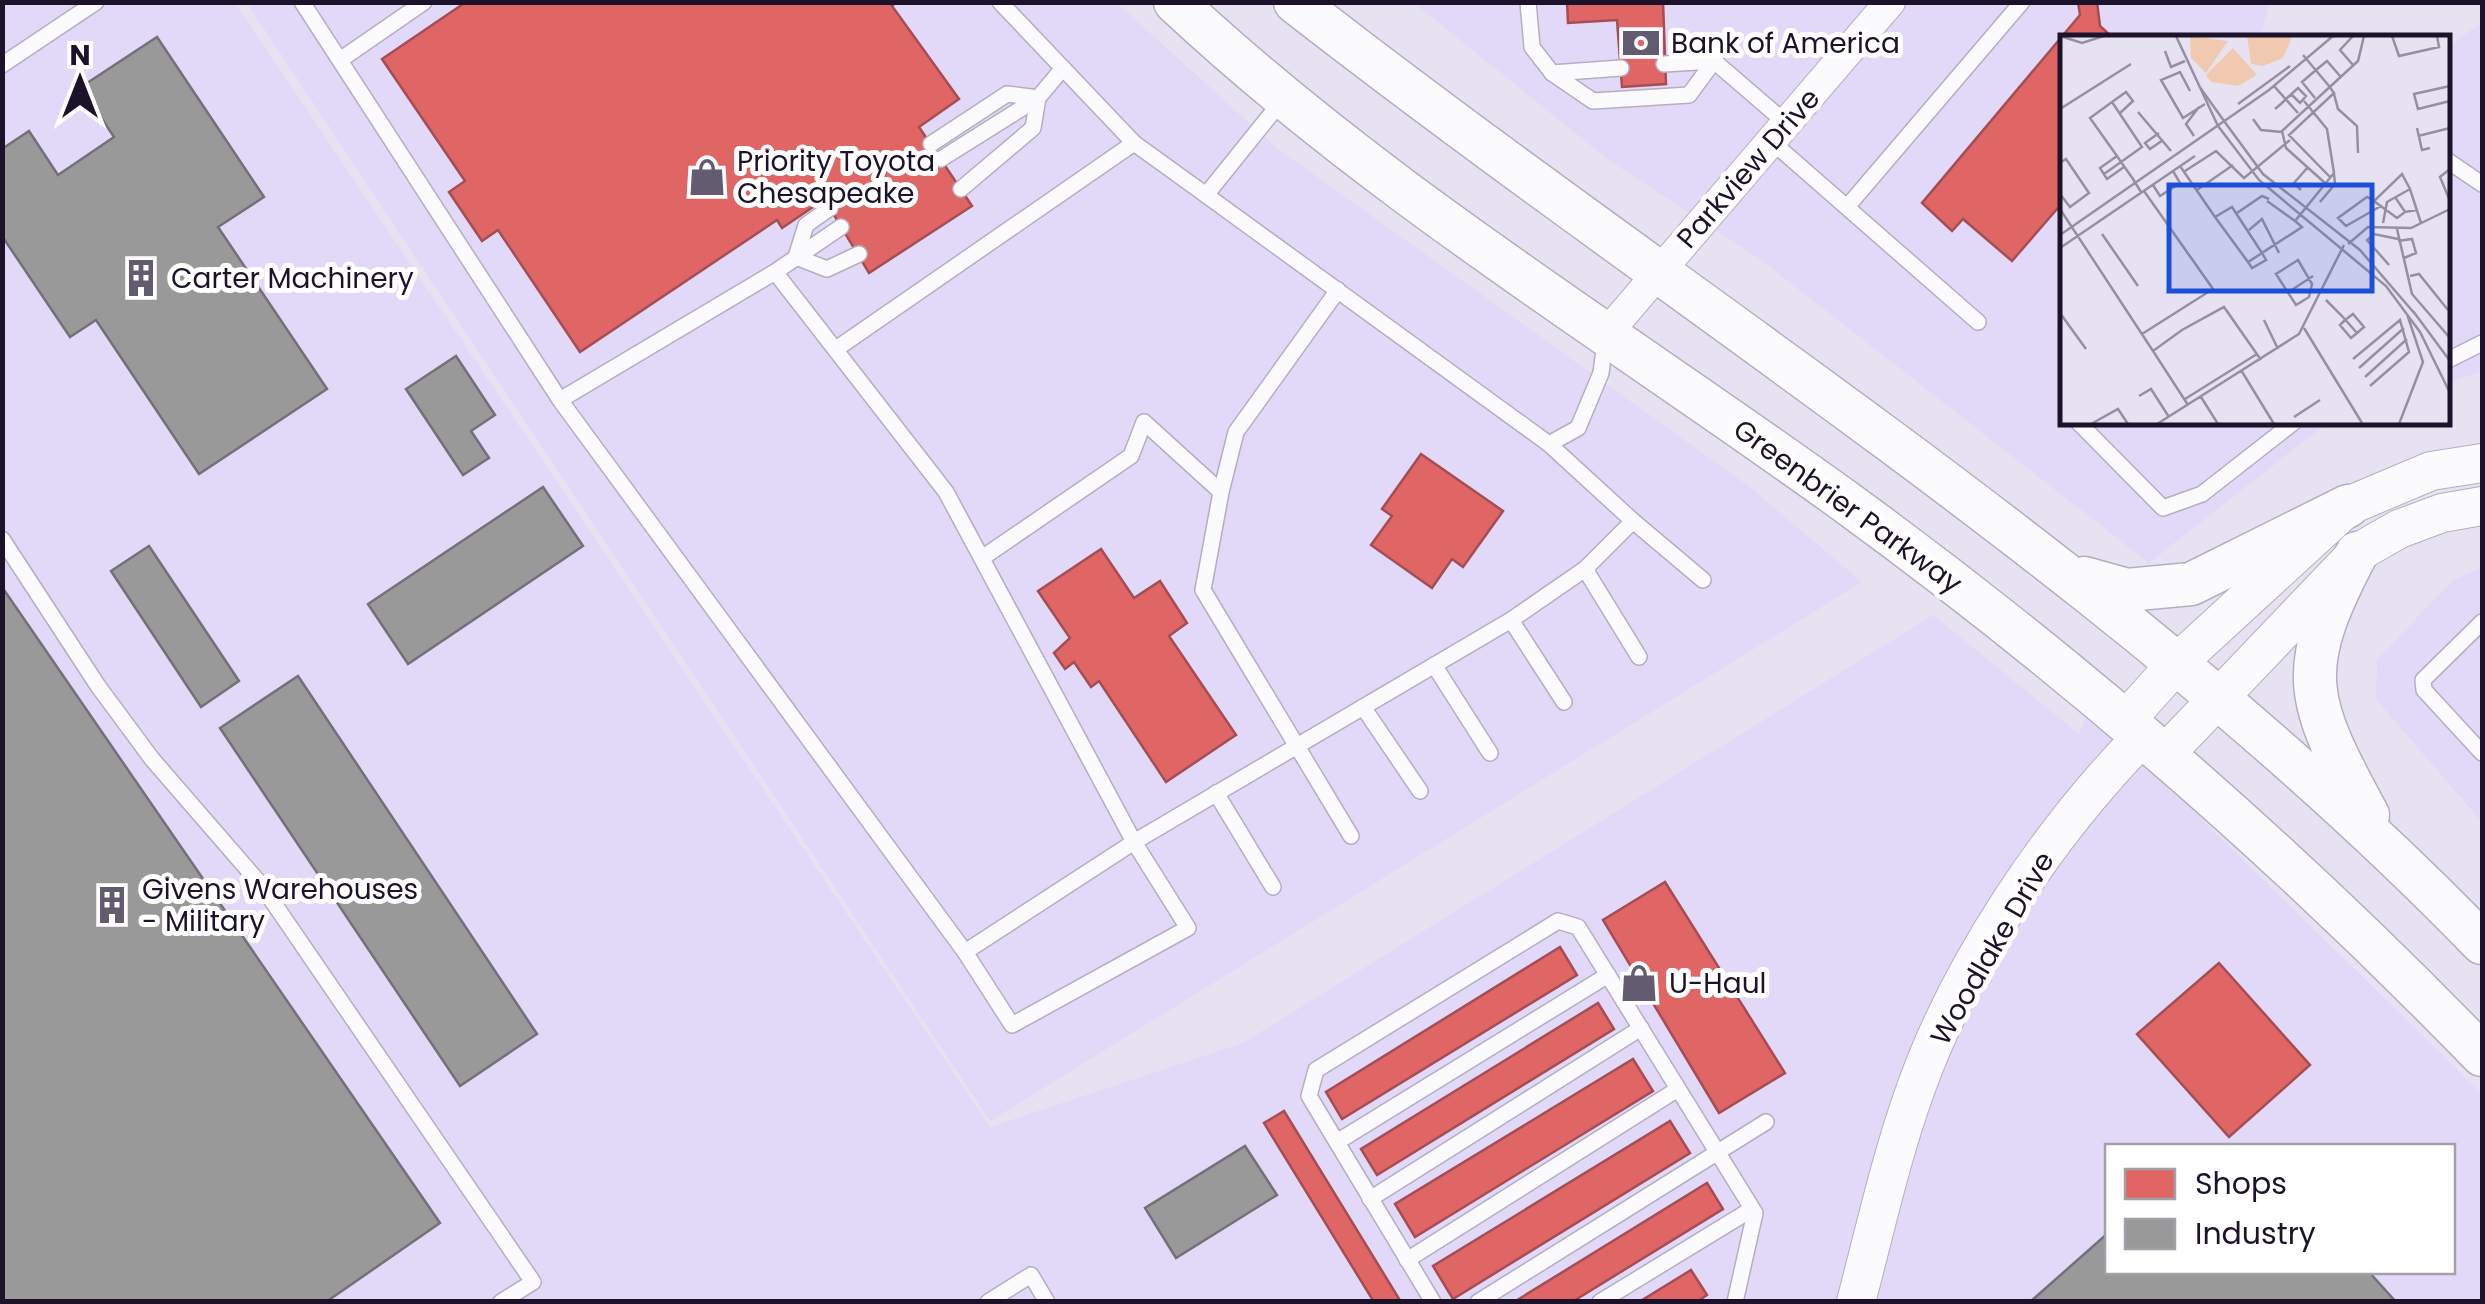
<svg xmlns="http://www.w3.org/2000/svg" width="2485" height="1304" font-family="Poppins,sans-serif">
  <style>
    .built { fill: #e2d8f8; fill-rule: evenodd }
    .shops { fill: #e06666; stroke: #a54d54; stroke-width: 2.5 }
    .industry { fill: #999; stroke: #747078; stroke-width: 2.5 }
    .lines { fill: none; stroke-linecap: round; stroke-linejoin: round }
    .service-casing { stroke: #b5aec2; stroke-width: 18 }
    .minor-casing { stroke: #b5aec2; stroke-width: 32 }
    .tertiary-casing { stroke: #b5aec2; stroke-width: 40 }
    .secondary-casing { stroke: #b5aec2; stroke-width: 45 }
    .service { stroke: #fbfbfd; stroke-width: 15 }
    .minor { stroke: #fbfbfd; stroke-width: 30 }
    .tertiary { stroke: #fbfbfd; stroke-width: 38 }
    .secondary { stroke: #fbfbfd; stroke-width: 42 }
    .labels { text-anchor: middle; stroke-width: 10; stroke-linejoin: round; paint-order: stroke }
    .poi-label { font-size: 28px; fill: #1c122a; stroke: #fff; text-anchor: start }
    .street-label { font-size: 28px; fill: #1c122a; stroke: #fff }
    .inset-road { fill: none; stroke: #968fa2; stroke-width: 2.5 }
    .view { fill: #1d4ed8; fill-opacity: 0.15; stroke: #1d4ed8; stroke-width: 5 }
    .inset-edge { fill: none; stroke: #1c122a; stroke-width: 5 }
  </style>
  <rect width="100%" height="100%" fill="#e7e2f2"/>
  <g class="built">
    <path d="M3,3H235L990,1127L1243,1043L1933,615L2079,734L2086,717L2187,805L2482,1094V1301L3,1302ZM2108,1146H2452V1272H2108Z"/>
    <polygon points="247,3 1117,3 1277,148 1746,484 1862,582 990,1121"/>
    <polygon points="1414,3 2269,3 2260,37 2062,38 2062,422 2327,423 2149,563 1761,260 1610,161"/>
    <polygon points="2482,23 2482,371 2448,383 2448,46"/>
    <polygon points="2482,567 2482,822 2376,699 2377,660 2453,580"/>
  </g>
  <g class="shops">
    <polygon points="466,2 896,2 892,6 959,99 919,127 972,206 869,273 819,190 810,197 816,205 782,228 777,220 580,352 498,230 482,241 449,192 465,181 382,59"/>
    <polygon points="1567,2 1663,2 1666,84 1622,87 1617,20 1568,23"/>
    <polygon points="2078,2 2097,2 2100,26 2113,38 2062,38 2062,213 2057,209 2012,261 1963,219 1952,231 1922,203 2080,15"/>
    <polygon points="1421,454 1503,511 1463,567 1452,559 1432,588 1371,545 1392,516 1382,509"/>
    <polygon points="1101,549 1134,598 1160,581 1187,623 1169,636 1236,735 1166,782 1099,681 1091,687 1074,662 1065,669 1054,653 1070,638 1038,591"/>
    <polygon points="1665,882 1785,1073 1719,1113 1603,920"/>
    <polygon points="1560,947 1577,975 1342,1119 1326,1092"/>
    <polygon points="2219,963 2310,1065 2229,1137 2137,1034"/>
    <polygon points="1598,1003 1614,1029 1377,1175 1361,1149"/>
    <polygon points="1633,1059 1653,1091 1415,1237 1395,1204"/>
    <polygon points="1284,1111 1401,1302 1374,1302 1264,1123"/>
    <polygon points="1670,1121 1690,1153 1453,1299 1433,1266"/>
    <polygon points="1707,1183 1723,1209 1572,1302 1514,1302"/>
    <polygon points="1691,1270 1707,1295 1697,1302 1639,1302"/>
  </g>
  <g class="industry">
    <polygon points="157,37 264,197 218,227 327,389 199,474 96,320 70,337 2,236 2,149 29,131 58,175 114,137 81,87"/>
    <polygon points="456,356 495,415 471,431 489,458 463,475 406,389"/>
    <polygon points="543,487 583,546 408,664 368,604"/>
    <polygon points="149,546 239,681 201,707 111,571"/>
    <polygon points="2,587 440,1223 326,1302 2,1302"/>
    <polygon points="298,676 537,1034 460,1086 220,728"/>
    <polygon points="1245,1146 1277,1195 1176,1258 1145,1208"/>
    <polygon points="2108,1233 2108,1272 2369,1272 2396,1302 2030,1302"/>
  </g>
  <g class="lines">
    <g class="service-casing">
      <g id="service">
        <polyline points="302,2 560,400 965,952 1134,842 946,492 775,272 560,400"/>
        <polyline points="1000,2 1134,143"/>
        <polyline points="1528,2 1532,47 1552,73 1621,68"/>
        <polyline points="340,60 424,2"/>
        <polyline points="1664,64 1714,61 1786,123"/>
        <polyline points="2,65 96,2"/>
        <polyline points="1552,73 1593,101 1689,95 1714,61"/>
        <polyline points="1771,141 1978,322"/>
        <polyline points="931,144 1007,94 1038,98"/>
        <polyline points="941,159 1038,98 1063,68"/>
        <polyline points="2448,161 2482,184"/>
        <polyline points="961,189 1033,128 1038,98"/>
        <polyline points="1206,195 1549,444 1578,428 1601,373 1605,342"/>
        <polyline points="1847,207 2022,2"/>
        <polyline points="796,257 827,269 859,254"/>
        <polyline points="796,257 806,225 830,208"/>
        <polyline points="775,272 841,227"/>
        <polyline points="836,349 1134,143 1206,195 1284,98"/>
        <polyline points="2448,360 2482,343"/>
        <polyline points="2078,422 2163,508 2202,494 2294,422"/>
        <polyline points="1221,492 1236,432 1338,290"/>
        <polyline points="1633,521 1703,580"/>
        <polyline points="2,539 98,686 152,759 262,886 533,1282 501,1302"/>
        <polyline points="982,558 1131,456 1144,422 1221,492 1203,590 1351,836"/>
        <polyline points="1585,569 1639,657"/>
        <polyline points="1511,620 1564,702"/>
        <polyline points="2482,622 2423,680 2424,690 2482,753"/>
        <polyline points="1434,665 1490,753"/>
        <polyline points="1363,707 1420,791"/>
        <polyline points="1216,793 1273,887"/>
        <polyline points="965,952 1012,1025 1188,928 1134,842 1511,620 1585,569 1633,521 1549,444"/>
        <polyline points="1337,1142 1608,975"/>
        <polyline points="1370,1199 1641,1028"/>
        <polyline points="1407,1260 1678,1089"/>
        <polyline points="988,1302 1031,1275 1047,1302"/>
        <polyline points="1433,1302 1309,1096 1316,1070 1558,921 1578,927 1755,1213 1735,1302"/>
        <polyline points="1478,1302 1766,1122"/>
        <polyline points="1600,1302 1752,1209"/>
      </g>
    </g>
    <g class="minor-casing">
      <polyline id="minor" points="1607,333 1890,2"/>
    </g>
    <g class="tertiary-casing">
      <g id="tertiary">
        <polyline points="2125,721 2178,662 2348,506 2431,471 2482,463"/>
        <polyline points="2165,754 2357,553 2399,529 2442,513 2482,506"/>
        <path d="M1856,1302C1875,1230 1891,1157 1916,1088C1961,962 2050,831 2143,736"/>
      </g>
    </g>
    <g class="secondary-casing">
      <g id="secondary">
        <path d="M1175,2C1379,193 1621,339 1846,502C2074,668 2286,853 2482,1055"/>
        <path d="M1295,2C1694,313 2128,578 2482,943"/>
        <path d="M2357,553C2294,672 2305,699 2368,815"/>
        <polyline points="2084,578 2127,590 2191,584 2348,506"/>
      </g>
    </g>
    <use href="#service" class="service"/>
    <use href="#minor" class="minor"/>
    <use href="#tertiary" class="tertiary"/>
    <use href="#secondary" class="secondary"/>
  </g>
  <defs>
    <g id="bank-bare" transform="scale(3)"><path d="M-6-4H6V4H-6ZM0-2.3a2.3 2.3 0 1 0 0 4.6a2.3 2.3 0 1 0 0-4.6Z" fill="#635b70" stroke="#fff" stroke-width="2.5" paint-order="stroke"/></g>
    <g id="shop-bare" transform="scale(3)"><path d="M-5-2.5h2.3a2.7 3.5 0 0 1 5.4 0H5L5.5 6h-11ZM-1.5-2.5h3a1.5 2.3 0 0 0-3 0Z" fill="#635b70" stroke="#fff" stroke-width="2.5" paint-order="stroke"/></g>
    <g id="building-bare" transform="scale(3)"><path d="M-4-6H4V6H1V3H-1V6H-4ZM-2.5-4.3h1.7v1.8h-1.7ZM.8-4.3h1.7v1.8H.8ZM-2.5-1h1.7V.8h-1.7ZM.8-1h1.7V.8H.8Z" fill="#635b70" stroke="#fff" stroke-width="2.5" paint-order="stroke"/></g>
  </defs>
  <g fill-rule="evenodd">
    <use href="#bank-bare" x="1641" y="43"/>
    <use href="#shop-bare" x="707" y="177"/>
    <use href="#building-bare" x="141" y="278"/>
    <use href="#building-bare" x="112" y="905"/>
    <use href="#shop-bare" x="1639" y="983"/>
  </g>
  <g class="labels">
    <g class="poi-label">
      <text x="1671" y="53">Bank of America</text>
      <text x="737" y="171">Priority Toyota<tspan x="737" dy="32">Chesapeake</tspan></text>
      <text x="171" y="288">Carter Machinery</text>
      <text x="142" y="899">Givens Warehouses<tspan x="142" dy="32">- Military</tspan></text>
      <text x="1669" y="993">U-Haul</text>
    </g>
    <g class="street-label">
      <text transform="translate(1748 168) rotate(-49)" y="10">Parkview Drive</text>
      <text transform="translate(1848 506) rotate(36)" y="10">Greenbrier Parkway</text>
      <text transform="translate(1992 948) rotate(-60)" y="10">Woodlake Drive</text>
    </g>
  </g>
  <g transform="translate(2060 35)">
    <rect width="390" height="390" fill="#e7e2f2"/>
    <path d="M130,1L168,6L146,38L131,23ZM187,1H231V4L223,23L203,31L191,29ZM173,13L197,40L178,51L151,47L146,40Z" fill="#f0c9b0"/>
    <path class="inset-road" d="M0,1L22,8L44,1M116,1L158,91M332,1L339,21L379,12L377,1M105,16L111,32L125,26M243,20L269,51M293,30L280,15L293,1M139,51L164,86M214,51L238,78M269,51L274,58L229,100L270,142M390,51L354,59L358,74L390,66M130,56L120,37L101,45L123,83L145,69M274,59L278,74L297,91L298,118M255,63L242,47L256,35L267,26L280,41M52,67L66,57L73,66L60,78M178,69L230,31M0,74L71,29M215,74L222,68L226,64L238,53L246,61L240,68L231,59M78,77L111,116M193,84L201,95L222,97M164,86L203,139L300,215L355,279M158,91L199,145L326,251L360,297L390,358M357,93L362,115L370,113M99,98L85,108L90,114L103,105M134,101L126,89L139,72M358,101L390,93M57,121L40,133L47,144L64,132M0,128L6,124L29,158L10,172L0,159M120,131L155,182L188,227L202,218L172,172L155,182M390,134L380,142L390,166M125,136L156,116L184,143L230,105M44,139L61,127L82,112L52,67L30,83L57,121L61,127L73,144L81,157M265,148L226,113L222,96L298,26L304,1M93,150L100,161L120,148L113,136M137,155L173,130M241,155L234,148L248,132M335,162L345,177L357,175M207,166L235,186L274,138L267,94L244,66M314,166L307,162L278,183L286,191L321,171M260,167L275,149L274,139M0,174L93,316M345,177L337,183L314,166L342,139L350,154M177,178L202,161L209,164M323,188L327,167L350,154L361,188M337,194L352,259L390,303M189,195L202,184L219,218M42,199L78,251M0,200L209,55L273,1M338,206L352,204L356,218L344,223M288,209L308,192L351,193L390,174M0,213L135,121M238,225L252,249L249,262L236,270L216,239ZM188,227L192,233L206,225L202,218L242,192L235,186M329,230L307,205L314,199L338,204M350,241L359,239L388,275M227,258L253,241M266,265L282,281L297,298L291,303L280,290L285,285M353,276L390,326M0,278L26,314M204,285L218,314M285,285L293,279L304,292L297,298M244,293L302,388M82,299L153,254L84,156M293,324L340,285L349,317L310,351M299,333L344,293M181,335L214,389M305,342L347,304M79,361L91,354L109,382M141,362L158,389M125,364L197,319M128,370L93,316L122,295L164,272L201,325M234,382L260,365M31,389L58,374L68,389M97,389L239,299L284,210M339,389L363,327L347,279"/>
    <path class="view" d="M109,150H312V256H109Z"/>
    <rect width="390" height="390" class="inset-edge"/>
  </g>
  <rect width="2485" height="1304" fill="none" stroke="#1c122a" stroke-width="10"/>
  <rect x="2105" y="1144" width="350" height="130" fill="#ffffff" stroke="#a4a0aa" stroke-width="2.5"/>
  <rect x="2125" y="1169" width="50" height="30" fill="#e06666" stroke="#a4a0aa" stroke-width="2.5"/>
  <text x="2195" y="1194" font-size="30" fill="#1c122a">Shops</text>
  <rect x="2125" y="1219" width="50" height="30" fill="#999999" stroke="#a4a0aa" stroke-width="2.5"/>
  <text x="2195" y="1244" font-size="30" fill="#1c122a">Industry</text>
  <g transform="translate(80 80)" stroke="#ffffff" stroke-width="8" paint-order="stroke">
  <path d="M0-8L18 38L0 25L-18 38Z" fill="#1c122a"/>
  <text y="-15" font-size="28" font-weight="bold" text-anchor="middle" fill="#1c122a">N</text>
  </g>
</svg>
